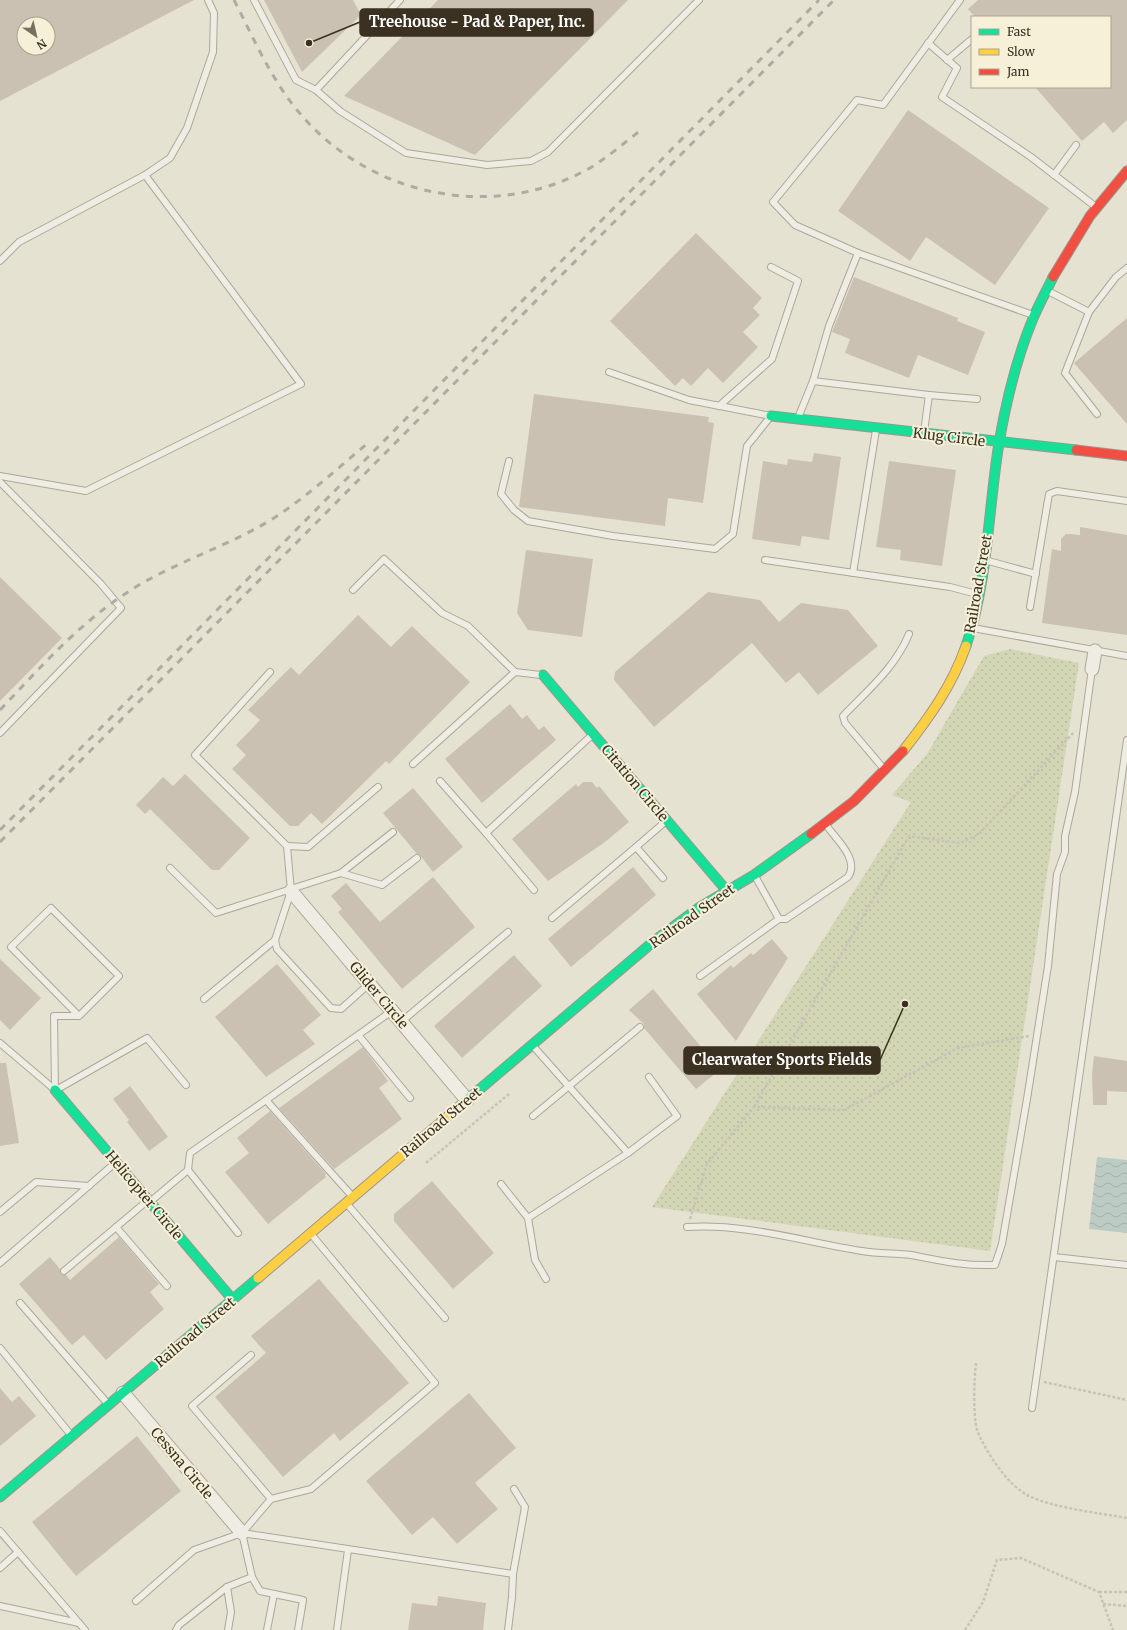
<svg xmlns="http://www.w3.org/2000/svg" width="1127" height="1630" font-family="Merriweather,serif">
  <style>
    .park { fill: url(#park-dots) }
    .water { fill: url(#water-waves) }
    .building { fill: #cac1b2; fill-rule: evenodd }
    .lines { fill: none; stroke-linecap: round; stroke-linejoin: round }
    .lane-casing { stroke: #aca799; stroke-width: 8 }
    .street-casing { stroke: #aca799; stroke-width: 15 }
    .fast-casing { stroke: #9c968a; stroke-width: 11 }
    .slow-casing { stroke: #9c968a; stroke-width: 11 }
    .jam-casing { stroke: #9c968a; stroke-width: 11 }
    .path { stroke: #c7c3b9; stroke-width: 2.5; stroke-dasharray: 3 2; stroke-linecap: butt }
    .lane { stroke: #eeece3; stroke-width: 6 }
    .street { stroke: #eeece3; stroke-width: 13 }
    .fast { stroke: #16e098; stroke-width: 9 }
    .slow { stroke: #ffcf43; stroke-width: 9 }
    .jam { stroke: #f24e42; stroke-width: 9 }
    .rail { stroke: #aeaba3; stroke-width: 3; stroke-dasharray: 7 7; stroke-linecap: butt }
    .labels { text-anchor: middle; stroke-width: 4; stroke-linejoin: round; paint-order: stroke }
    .street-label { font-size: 14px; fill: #3b3121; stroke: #f6f0d9 }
    .leader { fill: none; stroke: #3b3121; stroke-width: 1.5 }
    .callout-dot { fill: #3b3121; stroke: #f6f0d9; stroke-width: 1.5 }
    .callout { fill: #3b3121; stroke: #3b3121; stroke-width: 1.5 }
    .callout-label { font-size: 15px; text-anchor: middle; font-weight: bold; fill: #fff }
  </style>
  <defs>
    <pattern id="park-dots" width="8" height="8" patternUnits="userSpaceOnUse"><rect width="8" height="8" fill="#d2d6b4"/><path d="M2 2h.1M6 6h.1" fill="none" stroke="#b5b89a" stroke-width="1.8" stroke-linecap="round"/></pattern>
    <pattern id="water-waves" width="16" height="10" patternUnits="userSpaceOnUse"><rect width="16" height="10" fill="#bcccc4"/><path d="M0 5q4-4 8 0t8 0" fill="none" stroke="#a2b0a8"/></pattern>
  </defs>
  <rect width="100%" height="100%" fill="#e6e2d1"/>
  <polygon class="park" points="1010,649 1079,663 990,1251 652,1207 911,802 892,795 927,754 984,656"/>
  <polygon class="water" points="1097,1157 1127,1160 1127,1233 1089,1229"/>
  <g class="building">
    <path d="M0,0H194L0,101ZM24,24H48V48H24Z"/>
    <polygon points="264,0 353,0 361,15 302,72"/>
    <polygon points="438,0 628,0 475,155 344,96"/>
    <polygon points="978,0 1127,0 1127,120 1113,133 1104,122 1082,141 1035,87 1110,87 1110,17 975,17 968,9"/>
    <polygon points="908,110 1049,208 995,285 926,237 910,261 838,211"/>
    <polygon points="696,233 762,298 753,308 760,315 743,332 758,347 723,383 708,368 691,386 683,378 675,386 610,321"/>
    <polygon points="854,277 958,318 957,321 985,332 968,375 918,355 909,378 845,353 850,339 832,332"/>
    <polygon points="1127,318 1127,424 1074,363"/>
    <polygon points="534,394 709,417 708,422 714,423 703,503 668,498 665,526 519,507"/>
    <polygon points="814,453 841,457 829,540 802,536 800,546 752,539 763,461 787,465 788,459 812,462"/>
    <polygon points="889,461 956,470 942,566 900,560 901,550 876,547"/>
    <polygon points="1080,527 1127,535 1127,635 1042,623 1052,549 1061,551 1061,539 1066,534 1070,534 1080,535"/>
    <polygon points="526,550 593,559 582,637 528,630 517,613"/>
    <polygon points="0,577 62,638 0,701"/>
    <polygon points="708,592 760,600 779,622 801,603 848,610 878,646 818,695 799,672 786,683 752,643 654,727 614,680 615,672"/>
    <polygon points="358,615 391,647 412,626 470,682 389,764 386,761 322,824 311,813 298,826 290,826 232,769 246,755 236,745 260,720 248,710 291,667 299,675"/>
    <polygon points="510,704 522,719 527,715 539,730 544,726 556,740 482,803 445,759"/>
    <polygon points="185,774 250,838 219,870 212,870 150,809 145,814 136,805 163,777 173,786"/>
    <polygon points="583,782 592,782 597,788 599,786 629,822 605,842 548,881 512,839 576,784 578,787"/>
    <polygon points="413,788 463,847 433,872 420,855 417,854 383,813"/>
    <polygon points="633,867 656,895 571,967 548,939"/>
    <polygon points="433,877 475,927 402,989 338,912 342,909 331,896 346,883 380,922"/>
    <polygon points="772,939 788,958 736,1041 697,994 731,965 733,968 751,953 753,955"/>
    <polygon points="514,955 542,986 462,1058 434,1026"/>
    <polygon points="0,959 41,998 10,1030 0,1020"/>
    <polygon points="277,964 321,1015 303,1030 315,1044 266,1077 215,1017"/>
    <polygon points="653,989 716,1065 716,1073 696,1089 644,1028 644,1024 629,1010"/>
    <polygon points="363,1047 388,1081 379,1088 402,1119 334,1169 279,1108"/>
    <polygon points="1094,1056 1127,1061 1127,1092 1107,1091 1107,1105 1093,1105 1092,1074"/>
    <polygon points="0,1063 6,1063 19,1143 0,1146"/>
    <polygon points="130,1086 168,1137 149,1151 127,1122 129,1120 113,1099"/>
    <polygon points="270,1111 326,1174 325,1175 326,1177 268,1224 225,1172 249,1153 237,1138"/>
    <polygon points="432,1181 494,1253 453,1289 394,1221 394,1214"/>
    <polygon points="119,1237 159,1284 150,1292 164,1309 106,1360 84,1335 72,1345 19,1284 50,1257 60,1269 61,1274 66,1275 70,1280"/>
    <polygon points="319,1279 409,1383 340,1441 334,1433 283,1477 215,1397 266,1353 251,1336"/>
    <polygon points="0,1388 12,1402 19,1396 36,1416 0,1446"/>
    <polygon points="469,1393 516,1448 475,1483 498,1509 457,1544 433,1517 412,1535 366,1481"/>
    <polygon points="137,1436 181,1491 76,1576 32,1522"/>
    <polygon points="438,1596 486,1603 483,1630 408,1630 412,1603 437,1606"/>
  </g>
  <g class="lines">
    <g class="lane-casing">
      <g id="lane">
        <polyline points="254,0 296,80 316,90"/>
        <polyline points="400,0 316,90 340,111 406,153 487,165 531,161 548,152 699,0"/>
        <polyline points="928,43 957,68 942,97 1031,157 1096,207"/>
        <polyline points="947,60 972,39"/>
        <polyline points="145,175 170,158 187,128 213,52 214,13 208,0"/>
        <polyline points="1054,175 1076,145"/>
        <polyline points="858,253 795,225 773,202 857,100 883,105 960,0"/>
        <polyline points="0,261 19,242 145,175 301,384 86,491 0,476"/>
        <polyline points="1048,291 1089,312 1065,373 1097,414"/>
        <polyline points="1089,312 1116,277 1127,268"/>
        <polyline points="813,381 829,326 858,253 1033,315"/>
        <polyline points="929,395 977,399"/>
        <polyline points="719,406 772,359 798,281 771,267"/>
        <polyline points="798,418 813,381 929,395 924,432"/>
        <polyline points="509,461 501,494 514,510 528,521 613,536 715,549 733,534 747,446 771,416 689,400 609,372"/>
        <polyline points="0,482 101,584 121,608 0,733"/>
        <polyline points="765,560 950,587 977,594"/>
        <polyline points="985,560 1036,574"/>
        <polyline points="853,573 876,430"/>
        <polyline points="353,590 384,559 442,613 468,626 515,672 541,675"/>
        <polyline points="1030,607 1049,494 1057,491 1127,501"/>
        <polyline points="973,628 1127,656"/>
        <polyline points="270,672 195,755 287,846 291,891 275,940 277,949 331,1008 341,1009 369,984"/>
        <polyline points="413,764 515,672"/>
        <path d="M884,769L845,723L843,716C867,691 895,668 909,634"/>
        <polyline points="440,781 486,833 592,735"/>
        <polyline points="486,833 534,890"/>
        <polyline points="287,846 308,847 378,787"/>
        <polyline points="170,868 216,913 341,873 382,885 417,858"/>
        <polyline points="341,873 393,832"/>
        <polyline points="663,878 636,847 666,821"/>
        <polyline points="552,918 636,847"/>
        <path d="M779,919H786L848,877C860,860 836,839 826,825"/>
        <polyline points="700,976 779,919 755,876"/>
        <polyline points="204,999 275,940"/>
        <polyline points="401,1022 508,932"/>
        <polyline points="359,1036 410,1098"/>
        <polyline points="0,1043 54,1089"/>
        <polyline points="533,1046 628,1153"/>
        <polyline points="55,1089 54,1016 79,1016 119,976 51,908 11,947 79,1016"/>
        <polyline points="56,1090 147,1038 186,1085"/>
        <polyline points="266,1100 392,1011"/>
        <polyline points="533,1116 640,1027"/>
        <polyline points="188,1170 190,1153 266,1100 352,1196"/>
        <polyline points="501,1184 528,1218 628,1153 677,1116 649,1077"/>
        <polyline points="151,1201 188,1170 238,1233"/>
        <polyline points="347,1204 445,1318"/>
        <polyline points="0,1212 36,1182 89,1186"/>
        <polyline points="528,1218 535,1260 546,1279"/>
        <polyline points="116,1227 167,1286"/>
        <path d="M687,1227C745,1223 805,1242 862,1251C878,1254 895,1253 911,1255C942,1261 963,1266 995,1265L1002,1244L1027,1099L1048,966L1057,874L1065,852V836L1075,792L1092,669"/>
        <polyline points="1054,1257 1127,1265"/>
        <polyline points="0,1263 115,1163"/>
        <polyline points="64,1271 147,1201"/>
        <polyline points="20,1303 108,1404"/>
        <polyline points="0,1348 71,1435"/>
        <polyline points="251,1355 192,1406 271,1499"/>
        <polyline points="1032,1408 1127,740"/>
        <polyline points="0,1531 85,1630"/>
        <polyline points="242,1533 513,1574 512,1597 508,1630"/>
        <polyline points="242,1533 252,1577 260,1591 303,1600 298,1630"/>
        <polyline points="0,1568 18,1552"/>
        <polyline points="513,1574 525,1507 514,1489"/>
        <polyline points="227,1587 231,1612 228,1630"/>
        <polyline points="136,1601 194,1550 242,1533 271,1499 311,1489 435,1383 311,1234"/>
        <polyline points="0,1606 79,1623"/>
        <polyline points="176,1630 179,1625 227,1587 252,1577"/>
        <polyline points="267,1630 274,1594"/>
        <polyline points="337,1630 348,1550"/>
      </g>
    </g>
    <g class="street-casing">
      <g id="street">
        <polyline points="1092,669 1095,651"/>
        <polyline points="291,891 467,1100"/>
        <polyline points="123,1393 242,1533"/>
      </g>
    </g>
    <g class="fast-casing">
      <g id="fast">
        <polyline points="771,416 1076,450"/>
        <path d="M966,646C988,582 988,511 999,443C1006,402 1016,360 1032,321C1038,306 1046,292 1053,277"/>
        <polyline points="543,675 727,891"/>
        <polyline points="55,1090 233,1300"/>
        <polyline points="460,1106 653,942 700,907 754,875 811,834"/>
        <polyline points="0,1497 258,1278"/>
      </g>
    </g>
    <g class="slow-casing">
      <g id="slow">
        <path d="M903,751C929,718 952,686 966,646"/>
        <polyline points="258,1278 460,1106"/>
      </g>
    </g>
    <g class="jam-casing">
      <g id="jam">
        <polyline points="1053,277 1090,216 1127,171"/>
        <polyline points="1076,450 1127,456"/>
        <polyline points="811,834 854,801 903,751"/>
      </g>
    </g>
    <g class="path">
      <polyline points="754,1107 909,836 960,843 979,834 1074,732"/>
      <polyline points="426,1163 509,1094"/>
      <polyline points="690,1219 707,1164 754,1107 844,1110 958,1048 1029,1036"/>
      <path d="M976,1363C974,1378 973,1416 977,1430C985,1451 1008,1486 1029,1496C1054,1508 1099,1513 1127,1518"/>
      <polyline points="1044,1382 1127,1400"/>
      <polyline points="1099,1592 1127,1592"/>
      <polyline points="1103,1604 1127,1606"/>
      <polyline points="965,1630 983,1602 997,1560 1021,1558 1099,1592 1113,1630"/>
    </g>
    <use href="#lane" class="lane"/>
    <use href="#street" class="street"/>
    <use href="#fast" class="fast"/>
    <use href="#slow" class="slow"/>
    <use href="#jam" class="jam"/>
    <g class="rail">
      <path d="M234,0C253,37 270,77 297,110C367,196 492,223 590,168C608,157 624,143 641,130"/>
      <path d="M0,710C38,670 74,629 119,598C161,568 210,553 255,529C295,508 333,472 368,443"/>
      <polyline points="0,830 819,0"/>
      <polyline points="0,842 834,0"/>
    </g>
  </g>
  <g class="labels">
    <g class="street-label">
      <text transform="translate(949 437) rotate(7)" y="5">Klug Circle</text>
      <text transform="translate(978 584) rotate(-80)" y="5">Railroad Street</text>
      <text transform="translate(635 783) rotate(50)" y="5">Citation Circle</text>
      <text transform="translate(692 916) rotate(-35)" y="5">Railroad Street</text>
      <text transform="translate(379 995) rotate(50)" y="5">Glider Circle</text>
      <text transform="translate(441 1122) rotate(-40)" y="5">Railroad Street</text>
      <text transform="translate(144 1195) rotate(50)" y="5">Helicopter Circle</text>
      <text transform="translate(195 1332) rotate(-40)" y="5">Railroad Street</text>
      <text transform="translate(182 1463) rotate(50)" y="5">Cessna Circle</text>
    </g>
  </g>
  <path class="leader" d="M309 43L360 22M905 1004L880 1060"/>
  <g class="callout-dot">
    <circle cx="309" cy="43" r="4"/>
    <circle cx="905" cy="1004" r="4"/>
  </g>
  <g class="callout">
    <rect x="360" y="9" width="233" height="27" rx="4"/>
    <rect x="684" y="1047" width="196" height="27" rx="4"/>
  </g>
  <g class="callout-label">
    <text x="477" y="27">Treehouse - Pad &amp; Paper, Inc.</text>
    <text x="782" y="1065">Clearwater Sports Fields</text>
  </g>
  <rect x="971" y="16" width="140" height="72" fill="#f6f0d9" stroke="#aba48f"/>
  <rect x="979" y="29" width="20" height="6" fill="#16e098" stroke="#aba48f"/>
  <text x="1007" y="36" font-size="12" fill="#3b3121">Fast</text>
  <rect x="979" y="49" width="20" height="6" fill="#ffcf43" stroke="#aba48f"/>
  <text x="1007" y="56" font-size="12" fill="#3b3121">Slow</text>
  <rect x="979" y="69" width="20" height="6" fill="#f24e42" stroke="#aba48f"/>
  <text x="1007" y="76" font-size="12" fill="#3b3121">Jam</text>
  <g transform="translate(36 36) rotate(146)"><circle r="19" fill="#f6f0d9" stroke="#aba48f"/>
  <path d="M0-3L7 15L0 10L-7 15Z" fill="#776f5f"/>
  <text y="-6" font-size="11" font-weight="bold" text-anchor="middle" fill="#3b3121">N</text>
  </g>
</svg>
